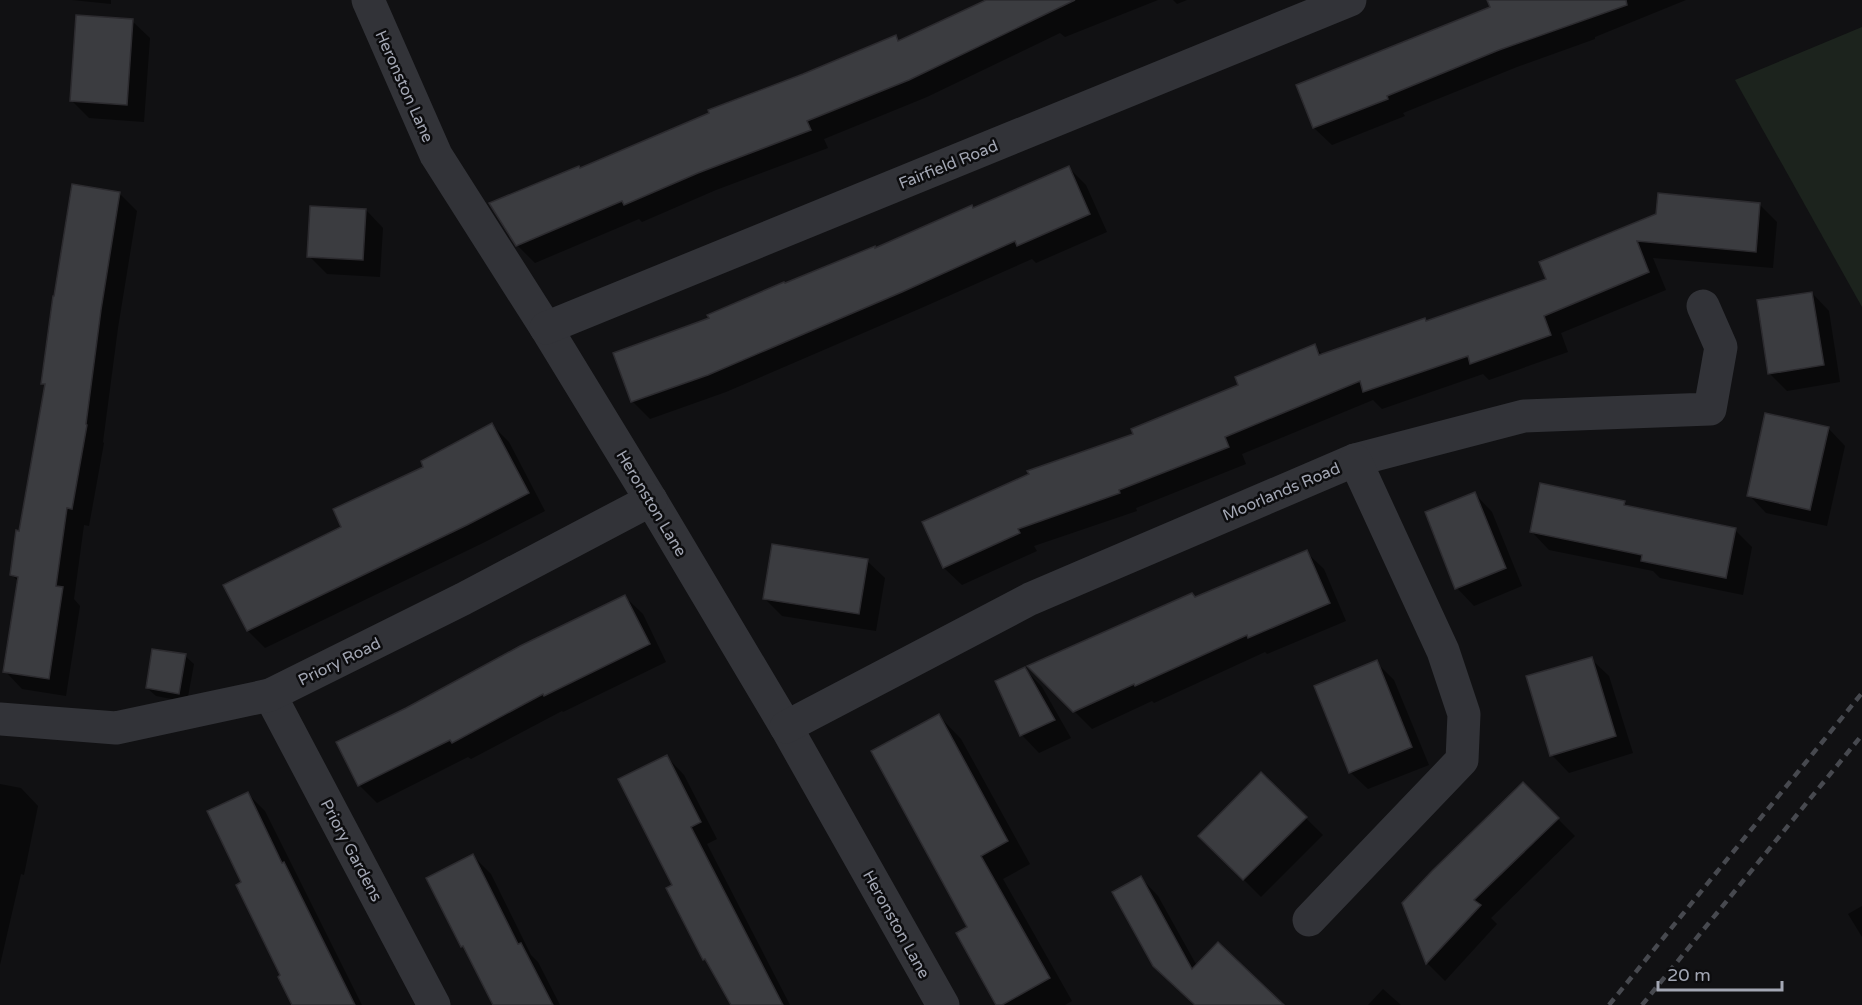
<svg xmlns="http://www.w3.org/2000/svg" width="1862" height="1005" font-family="'Varela Round',sans-serif">
  <style>
    .green { fill: #1c231d }
    .shadow { fill: #0007 }
    .building { fill: #3b3c40; stroke: #2c2b2f; stroke-width: 1.5 }
    .lines { fill: none; stroke-linecap: round; stroke-linejoin: round }
    .street { stroke: #323338; stroke-width: 33 }
    .rail { stroke: #47494f; stroke-width: 4.5; stroke-dasharray: 8 6; stroke-linecap: butt }
    .labels { text-anchor: middle; stroke-width: 5; stroke-linejoin: round; paint-order: stroke }
    .street-label { font-size: 16px; fill: #a3a7b4; stroke: #0c0c0e }
  </style>
  <rect width="100%" height="100%" fill="#111113"/>
  <polygon class="green" points="1862,27 1862,307 1735,80"/>
  <g class="shadow">
    <polygon points="72,0 111,0 111,4"/>
    <polygon points="990,0 1158,0 1065,37 1060,33 927,97 824,139 828,148 716,190 642,222 639,219 535,263 517,245 580,170 895,37 900,42"/>
    <polygon points="1173,0 1187,0 1177,4"/>
    <polygon points="1497,0 1686,0 1595,37 1595,39 1517,67 1403,113 1405,116 1332,145 1314,128 1492,8"/>
    <polygon points="132,21 150,38 144,122 89,118 71,100"/>
    <polygon points="1069,168 1086,185 1107,232 1036,263 1032,259 919,309 726,392 650,419 633,402 615,353 711,319 971,206 974,209"/>
    <polygon points="119,193 137,211 118,328 103,442 104,443 89,526 84,525 74,599 80,606 66,696 22,689 5,671 19,582 12,575 46,387 43,383"/>
    <polygon points="1760,205 1777,222 1773,268 1653,258 1666,290 1561,333 1568,352 1489,380 1483,374 1382,409 1373,400 1242,454 1246,464 1136,508 1137,511 1034,546 1037,551 962,585 944,568 924,523 1135,435 1240,386 1314,346 1323,355 1425,320 1428,323 1548,280 1541,263"/>
    <polygon points="366,210 383,228 380,277 327,274 309,256"/>
    <polygon points="1812,293 1829,311 1840,382 1787,391 1769,373"/>
    <polygon points="492,425 509,442 545,511 485,542 265,648 248,631 343,527 426,467"/>
    <polygon points="1828,428 1845,446 1827,526 1766,513 1749,495"/>
    <polygon points="1475,494 1492,512 1522,586 1474,606 1457,588 1427,513"/>
    <polygon points="1624,502 1631,508 1735,530 1752,547 1743,595 1660,578 1653,571 1549,550 1532,532"/>
    <polygon points="1306,552 1324,569 1346,621 1267,654 1265,652 1154,703 1152,701 1092,729 1030,667"/>
    <polygon points="867,561 885,578 876,631 782,616 764,598"/>
    <polygon points="625,597 643,614 666,662 563,712 562,711 471,759 468,757 377,803 360,786 338,743"/>
    <polygon points="185,656 194,664 187,702 156,696 147,688"/>
    <polygon points="1591,659 1609,676 1633,753 1569,773 1552,755"/>
    <polygon points="1376,662 1394,680 1429,765 1368,789 1350,772"/>
    <polygon points="1025,669 1042,687 1071,738 1039,753 1022,735"/>
    <polygon points="939,716 961,739 1030,864 1003,879 1072,1001 1065,1005 997,1005 969,927"/>
    <polygon points="667,757 684,775 717,839 707,844 790,1005 732,1005 710,965 704,959 674,886"/>
    <polygon points="1261,774 1323,835 1261,897 1200,836"/>
    <polygon points="0,784 21,788 38,806 24,875 21,874 0,965"/>
    <polygon points="1523,784 1575,836 1491,918 1497,924 1445,981 1428,964 1403,904"/>
    <polygon points="248,794 265,811 362,1005 294,1005 243,883"/>
    <polygon points="473,856 491,874 531,955 538,962 560,1005 495,1005"/>
    <polygon points="1141,878 1158,896 1197,966 1282,1005 1196,1005"/>
    <polygon points="1862,906 1862,937 1848,914"/>
    <polygon points="1383,989 1401,1005 1368,1005"/>
  </g>
  <g class="building">
    <polygon points="986,0 1075,0 909,80 807,121 811,130 698,173 624,205 622,201 516,246 489,203 579,166 580,168 709,113 708,110 803,74 896,35 898,41"/>
    <polygon points="1487,0 1626,0 1627,5 1499,50 1387,96 1388,99 1313,128 1296,85 1490,7"/>
    <polygon points="76,15 133,19 127,105 70,101"/>
    <polygon points="1069,166 1090,214 1017,246 1015,241 902,292 708,375 631,402 613,353 709,318 707,315 784,282 785,283 875,246 875,248 972,205 973,208"/>
    <polygon points="72,184 120,192 101,310 86,424 87,425 72,509 67,508 56,586 63,587 49,679 3,672 18,577 10,575 16,530 19,531 45,384 41,384 53,296 54,296"/>
    <polygon points="1658,193 1760,203 1756,252 1637,241 1649,272 1544,316 1551,335 1470,364 1468,356 1363,392 1360,381 1225,437 1229,447 1119,490 1120,493 1018,529 1020,533 943,568 922,522 1029,474 1027,471 1133,434 1131,429 1238,385 1235,377 1315,344 1319,355 1425,318 1426,321 1546,279 1539,262 1656,214"/>
    <polygon points="310,206 366,209 363,260 307,257"/>
    <polygon points="1812,292 1824,365 1768,374 1757,300"/>
    <polygon points="1765,413 1829,427 1810,510 1747,496"/>
    <polygon points="492,423 529,493 467,525 247,631 223,585 341,527 333,509 423,467 421,461"/>
    <polygon points="1540,483 1625,501 1624,505 1736,528 1726,578 1641,561 1642,555 1530,532"/>
    <polygon points="1475,492 1506,568 1455,589 1425,512"/>
    <polygon points="772,544 868,559 859,614 763,599"/>
    <polygon points="1307,550 1330,603 1248,638 1247,635 1135,686 1134,684 1073,712 1027,666 1192,593 1195,597"/>
    <polygon points="625,595 650,644 544,696 543,694 452,743 450,740 358,786 336,742 406,708 520,646"/>
    <polygon points="152,649 186,654 179,694 146,688"/>
    <polygon points="1592,657 1616,736 1550,756 1526,676"/>
    <polygon points="1377,660 1412,747 1349,773 1314,686"/>
    <polygon points="1025,667 1055,720 1020,736 995,681"/>
    <polygon points="939,714 1008,841 981,856 1050,978 1002,1005 996,1005 956,933 967,927 871,751"/>
    <polygon points="667,755 701,822 691,827 783,1005 731,1005 705,959 703,960 666,888 672,885 618,779"/>
    <polygon points="1261,772 1307,817 1243,880 1198,836"/>
    <polygon points="1523,782 1559,818 1474,900 1481,905 1426,964 1402,903 1432,871"/>
    <polygon points="248,792 282,863 284,862 355,1005 292,1005 278,977 280,975 236,885 241,882 207,811"/>
    <polygon points="473,854 518,944 521,943 553,1005 493,1005 463,946 461,947 426,878"/>
    <polygon points="1141,876 1192,969 1218,942 1284,1005 1195,1005 1153,966 1112,892"/>
  </g>
  <g class="lines">
    <g class="street">
      <polyline points="368,0 436,155 546,328 651,500 786,727 943,1005"/>
      <polyline points="546,328 1350,0"/>
      <polyline points="270,695 434,1005"/>
      <polyline points="0,719 116,728 270,695 463,599 651,500"/>
      <polyline points="786,727 1030,599 1355,460 1524,416 1710,409 1721,347 1703,306"/>
      <polyline points="1309,920 1462,760 1464,714 1443,651 1355,460"/>
    </g>
    <g class="rail">
      <polyline points="1609,1005 1862,693"/>
      <polyline points="1642,1005 1862,735"/>
    </g>
  </g>
  <g class="labels">
    <g class="street-label">
      <text transform="translate(405 86) rotate(66)" y="6">Heronston Lane</text>
      <text transform="translate(948 164) rotate(-22)" y="6">Fairfield Road</text>
      <text transform="translate(1281 491) rotate(-23)" y="6">Moorlands Road</text>
      <text transform="translate(652 503) rotate(59)" y="6">Heronston Lane</text>
      <text transform="translate(339 661) rotate(-26)" y="6">Priory Road</text>
      <text transform="translate(352 850) rotate(62)" y="6">Priory Gardens</text>
      <text transform="translate(897 924) rotate(61)" y="6">Heronston Lane</text>
    </g>
  </g>
  <path d="M1658 981v9h124v-9" fill="none" stroke="#a3a7b4" stroke-width="3"/>
  <text x="1667" y="981" font-size="18" fill="#a3a7b4" stroke="#0c0c0e" stroke-width="4.5" paint-order="stroke">20 m</text>
</svg>
